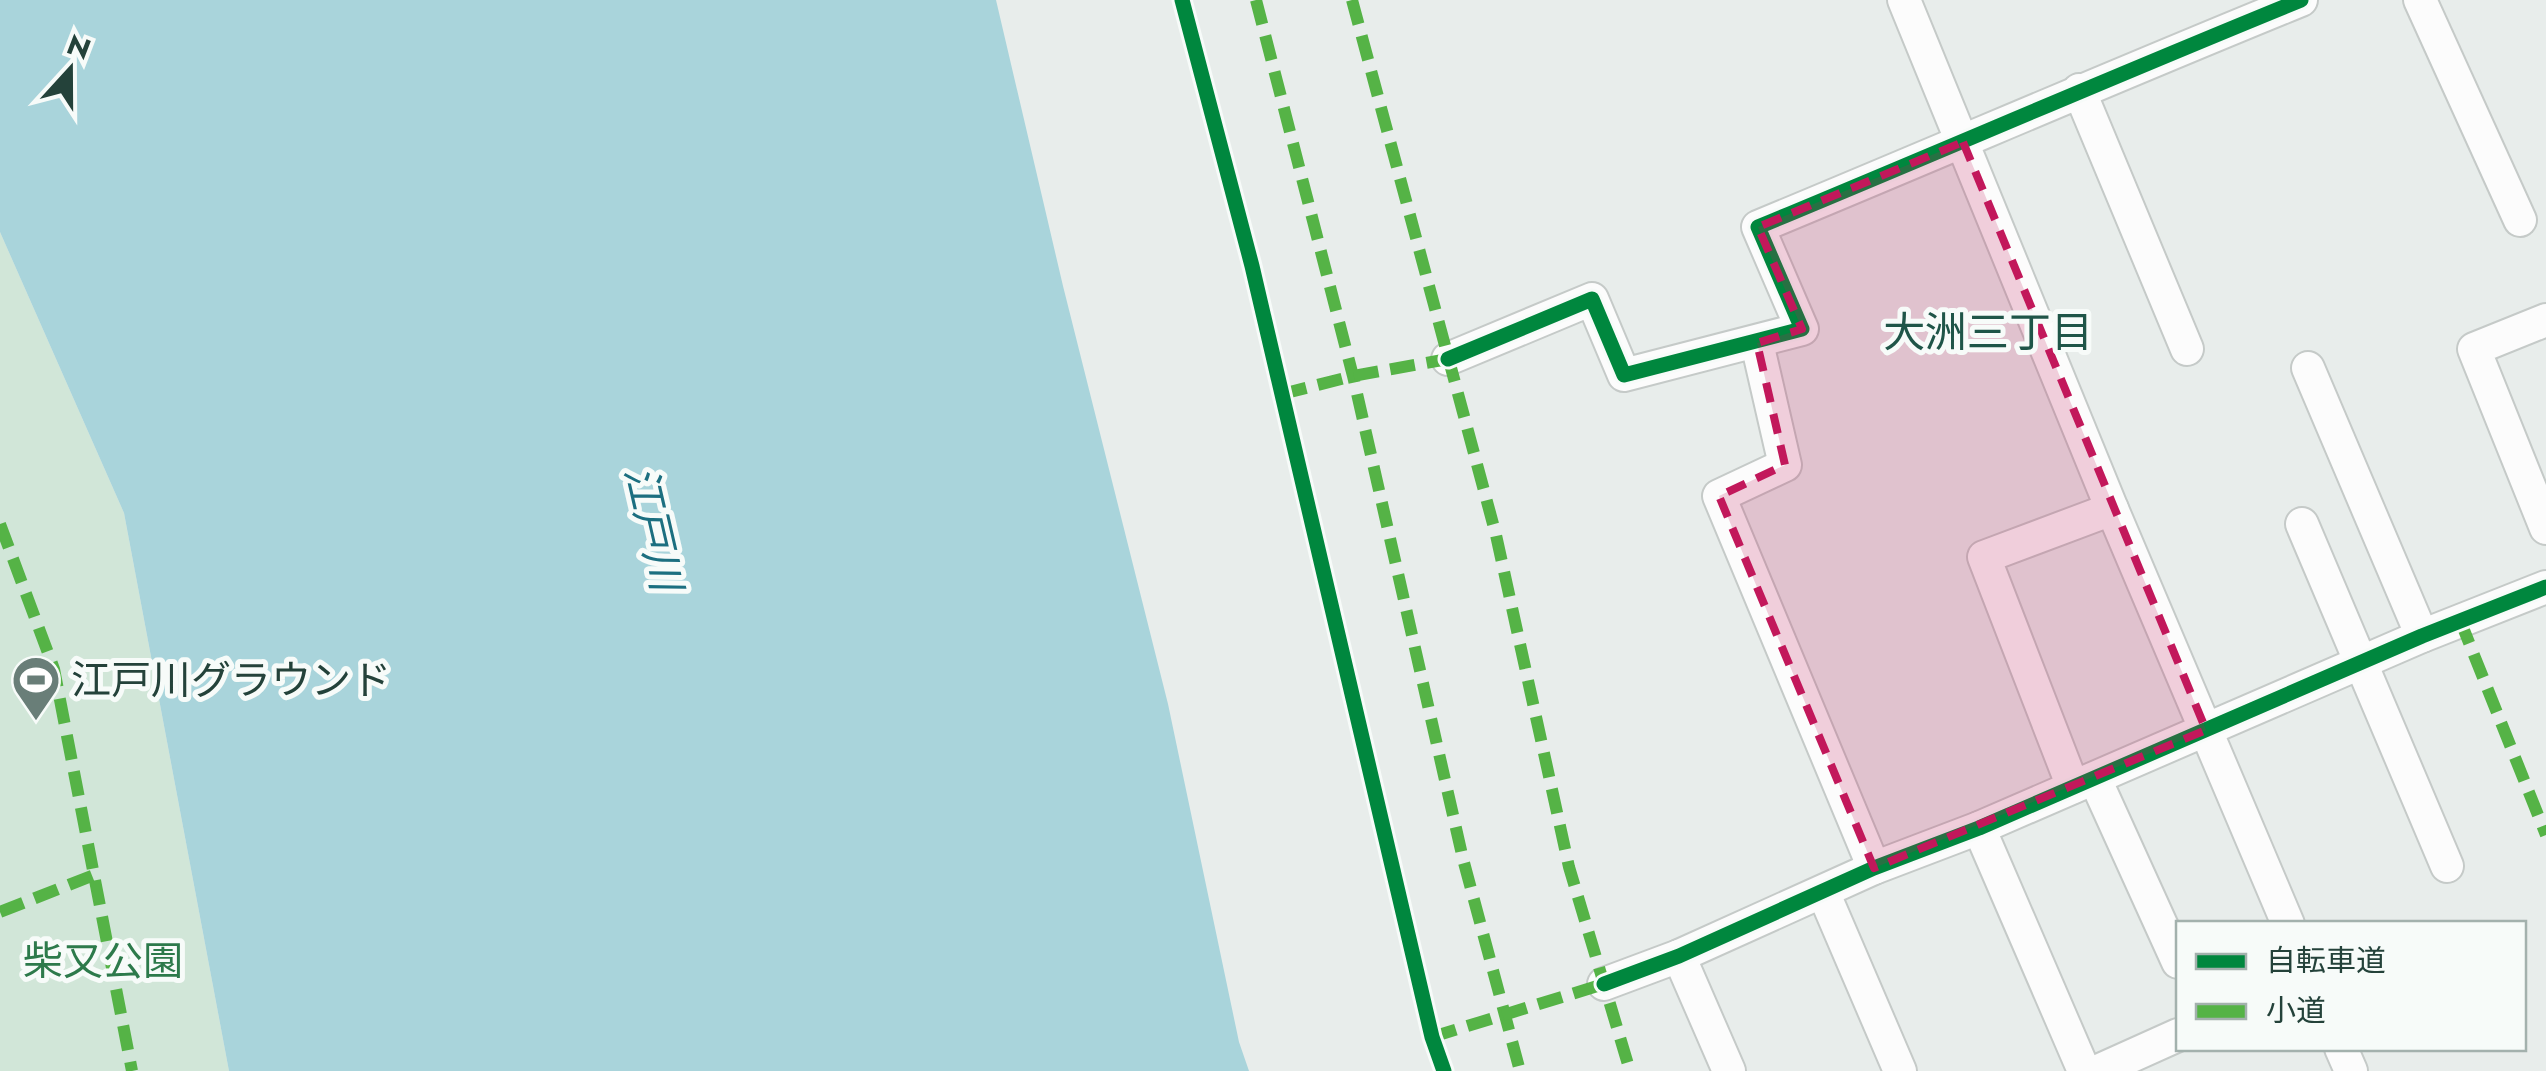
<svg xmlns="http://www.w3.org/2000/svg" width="2546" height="1071" font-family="Jost,'Noto Sans JP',sans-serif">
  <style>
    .green { fill: #d1e6d8 }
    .water { fill: #a9d4db }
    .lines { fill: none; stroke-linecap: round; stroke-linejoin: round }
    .minor-casing { stroke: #c5cac8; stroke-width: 36 }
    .path { stroke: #c3ccca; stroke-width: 6; stroke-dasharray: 5 8; stroke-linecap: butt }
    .minor { stroke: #fcfcfc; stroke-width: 32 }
    .quiet { stroke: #55b346; stroke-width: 12; stroke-dasharray: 25 12; stroke-linecap: butt }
    .cycleway-casing { stroke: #f7fbf9; stroke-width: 21 }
    .cycleway { stroke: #00873e; stroke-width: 15 }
    .marked { fill: #c2185b; fill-opacity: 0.2; stroke: #c2185b; stroke-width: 8; stroke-dasharray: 20 12; stroke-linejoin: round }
    .labels { text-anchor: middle; stroke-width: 10; stroke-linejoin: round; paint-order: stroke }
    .poi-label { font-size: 40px; fill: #24423a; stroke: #f7fbf9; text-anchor: start }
    .park-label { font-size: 40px; fill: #2d7a4b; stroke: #f7fbf9 }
    .neighbourhood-label { font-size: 42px; fill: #1f5548; stroke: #f7fbf9 }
    .water-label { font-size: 42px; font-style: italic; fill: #1c6f80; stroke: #f7fbf9 }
  </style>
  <rect width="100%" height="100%" fill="#e8edeb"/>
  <polygon class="green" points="0,232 124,513 229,1071 0,1071"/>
  <polygon class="water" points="0,0 996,0 1063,286 1168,704 1239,1042 1249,1071 229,1071 124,513 0,232"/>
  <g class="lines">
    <g class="minor-casing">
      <g id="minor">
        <polyline points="1904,0 2112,509 2288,924"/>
        <polyline points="2420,0 2520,220"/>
        <polyline points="2079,90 2187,349"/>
        <polyline points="2546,320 2474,349 2546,528"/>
        <polyline points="1757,343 1785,465 1719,496 1874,868"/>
        <path d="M1448,359L1592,299L1624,375L1802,329L1758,227C1939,152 2119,74 2301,0"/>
        <polyline points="2308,368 2422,636"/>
        <polyline points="2302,524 2447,866"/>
        <polyline points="2095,779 2178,962"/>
        <polyline points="2073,787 1984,557 2112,509"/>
        <polyline points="1979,828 2084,1071"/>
        <polyline points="1824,894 1900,1071"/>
        <polyline points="1679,956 1729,1071"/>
        <polyline points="1604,984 1679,956 1874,868 1979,828 2422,636 2546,587"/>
        <polyline points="2341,1048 2351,1071"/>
        <polyline points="2098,1071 2178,1035"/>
      </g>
    </g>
    <polyline class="path" points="1182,0 1252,266 1432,1037 1444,1071"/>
    <use href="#minor" class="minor"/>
    <g class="quiet">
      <polyline points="1256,0 1353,376 1463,859 1520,1071"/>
      <polyline points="1352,0 1496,535 1569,867 1630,1071"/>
      <polyline points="1282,394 1353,376 1448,359"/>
      <polyline points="0,524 54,669 132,1071"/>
      <polyline points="2460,620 2546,835"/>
      <polyline points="0,912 94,875"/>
      <polyline points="1432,1037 1604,984"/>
    </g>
    <g class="cycleway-casing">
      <g id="cycleway">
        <polyline points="1182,0 1252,266 1432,1037 1444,1071"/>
        <path d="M1448,359L1592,299L1624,375L1802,329L1758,227C1939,152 2119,74 2301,0"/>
        <polyline points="1604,984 1679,956 1874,868 1979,828 2422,636 2546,587"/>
      </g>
    </g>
    <use href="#cycleway" class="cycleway"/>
  </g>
  <path class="marked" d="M1963,142L2206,730L1874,868L1719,496L1785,465L1757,343L1802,329L1758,227Z"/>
  <defs>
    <g id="stadium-pin" transform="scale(2.5)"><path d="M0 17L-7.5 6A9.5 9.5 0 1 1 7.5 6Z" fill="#697e78" stroke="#f7fbf9"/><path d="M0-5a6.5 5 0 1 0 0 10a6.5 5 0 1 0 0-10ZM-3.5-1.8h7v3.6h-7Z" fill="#fff"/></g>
  </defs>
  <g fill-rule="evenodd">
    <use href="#stadium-pin" x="36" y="680"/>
  </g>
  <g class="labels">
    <g class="poi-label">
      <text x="71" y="694">江戸川グラウンド</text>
    </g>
    <g class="park-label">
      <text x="103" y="975">柴又公園</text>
    </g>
    <g class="neighbourhood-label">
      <text x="1988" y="347">大洲三丁目</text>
    </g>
    <g class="water-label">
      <text transform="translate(654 528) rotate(77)" y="15">江戸川</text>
    </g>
  </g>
  <rect x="2176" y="921" width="350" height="130" fill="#f7fbf9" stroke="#a3b1ad" stroke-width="2.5"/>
  <rect x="2196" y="954" width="50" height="15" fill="#00873e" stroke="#a3b1ad" stroke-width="2.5"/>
  <text x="2266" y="971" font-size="30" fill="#24423a">自転車道</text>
  <rect x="2196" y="1004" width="50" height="15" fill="#55b346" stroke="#a3b1ad" stroke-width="2.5"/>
  <text x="2266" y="1021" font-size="30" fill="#24423a">小道</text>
  <g transform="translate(70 70) rotate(21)" stroke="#f7fbf9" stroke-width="8" paint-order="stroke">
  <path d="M0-8L18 38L0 25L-18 38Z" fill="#24423a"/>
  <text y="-15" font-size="28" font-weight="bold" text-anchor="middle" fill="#24423a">N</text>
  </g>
</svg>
